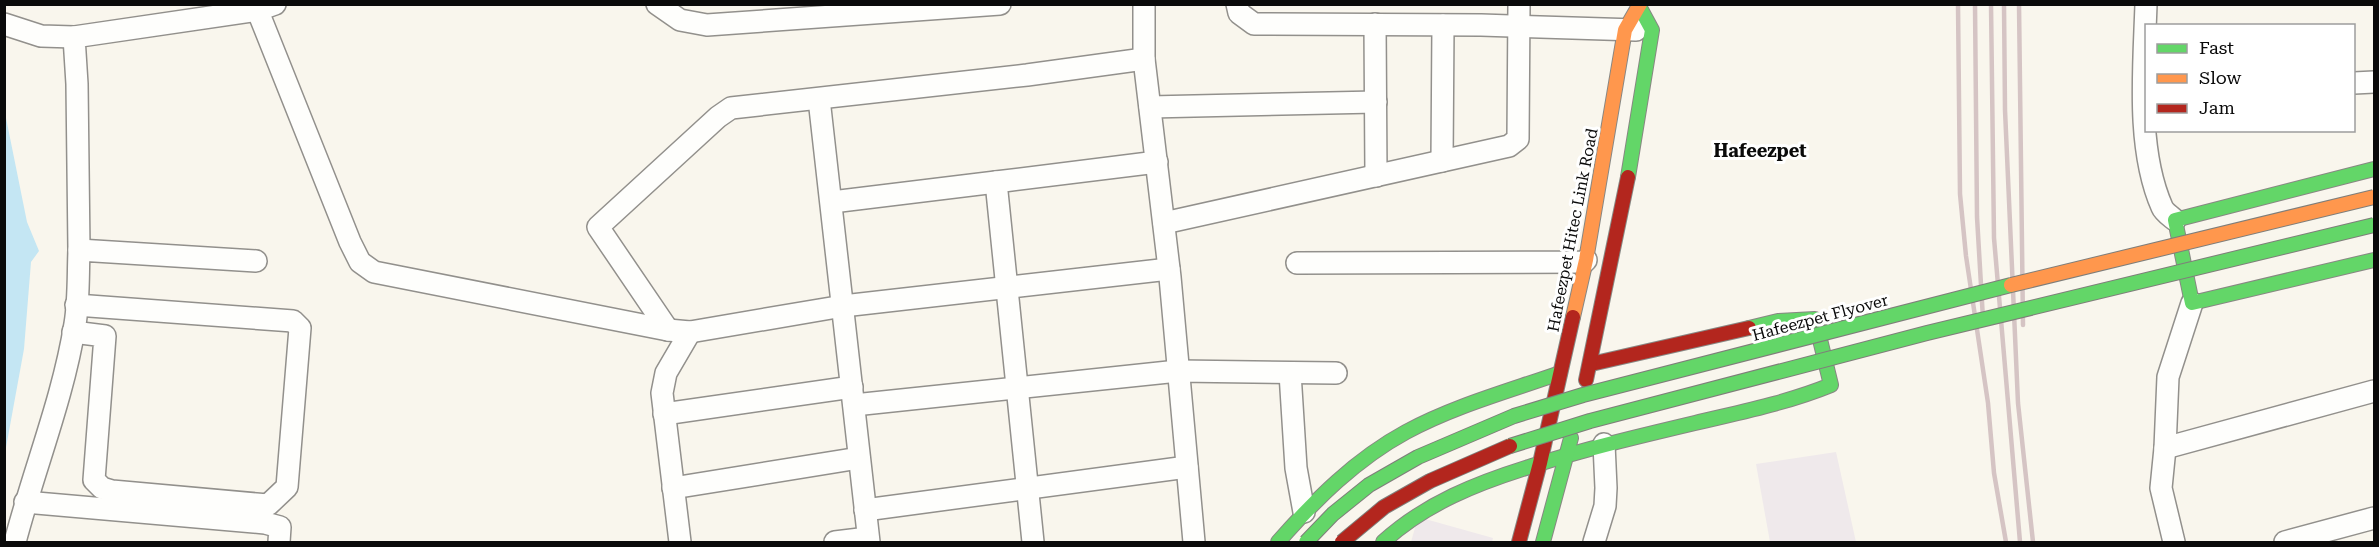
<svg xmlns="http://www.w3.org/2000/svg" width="2379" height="547" font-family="'Roboto Serif',serif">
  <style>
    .industrial { fill: #efe9eb }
    .water { fill: #c4e6f3 }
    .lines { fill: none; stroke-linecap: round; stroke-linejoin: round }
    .street-casing { stroke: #92908c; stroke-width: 24 }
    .fast-casing { stroke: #888783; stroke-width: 16 }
    .slow-casing { stroke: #888783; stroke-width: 16 }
    .jam-casing { stroke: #888783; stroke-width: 16 }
    .street { stroke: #fefefc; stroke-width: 21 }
    .fast { stroke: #63d668; stroke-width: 14 }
    .slow { stroke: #ff974d; stroke-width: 14 }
    .jam { stroke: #b3261e; stroke-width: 14 }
    .rail { stroke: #d5c4c4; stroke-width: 4.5 }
    .fast-bridge-casing { stroke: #7f7e7a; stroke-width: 16; stroke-linecap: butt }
    .slow-bridge-casing { stroke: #7f7e7a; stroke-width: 16; stroke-linecap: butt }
    .jam-bridge-casing { stroke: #7f7e7a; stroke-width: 16; stroke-linecap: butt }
    .fast-bridge { stroke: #63d668; stroke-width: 14 }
    .slow-bridge { stroke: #ff974d; stroke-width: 14 }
    .jam-bridge { stroke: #b3261e; stroke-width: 14 }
    .labels { text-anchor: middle; stroke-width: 6; stroke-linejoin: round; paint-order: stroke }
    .street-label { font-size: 16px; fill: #0a0a0a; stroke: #fff }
    .neighbourhood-label { font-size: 18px; font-weight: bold; fill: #0a0a0a; stroke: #fff }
  </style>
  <rect width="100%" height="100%" fill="#f9f6ed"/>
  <g class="industrial">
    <polygon points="1836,452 1856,542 1770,542 1756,464"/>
    <polygon points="1418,517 1493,538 1492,542 1411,542"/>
  </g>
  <polygon class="water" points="5,113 27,222 39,251 31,262 24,349 5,453"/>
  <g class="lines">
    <g class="street-casing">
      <g id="street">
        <polyline points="255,4 350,242 360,262 374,272 668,330 690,332 843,306 1169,269"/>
        <polyline points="657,4 680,20 707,25 1000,4"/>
        <polyline points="1144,4 1144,59 1170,277 1194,542"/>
        <polyline points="1237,4 1239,13 1254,24 1481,25 1636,30"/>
        <path d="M2146,4C2144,68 2136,148 2162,207C2164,212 2170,216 2175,220"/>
        <polyline points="4,24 41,36 74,37"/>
        <polyline points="1375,24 1376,176"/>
        <polyline points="2354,83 2374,82"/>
        <polyline points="819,99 869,542"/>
        <polyline points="1150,107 1376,102"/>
        <polyline points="1442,161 1443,25"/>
        <polyline points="832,202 996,182"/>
        <polyline points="1164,223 1509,146 1518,139 1519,4"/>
        <polyline points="79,250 77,84 74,37 258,10 275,4"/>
        <polyline points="1297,263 1584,262 1586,260"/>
        <polyline points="668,330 598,227 718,117 731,108 1027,75 1144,59"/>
        <polyline points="73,332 105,336 94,480 102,488 112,491 268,505 287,487 300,328 293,321 76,305"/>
        <polyline points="1290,373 1296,468 1304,512"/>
        <polyline points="854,405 1178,371 1336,373"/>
        <polyline points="664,414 852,387"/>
        <polyline points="2165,448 2374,391"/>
        <polyline points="673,488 859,458"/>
        <polyline points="25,502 265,523 280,527 279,542"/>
        <polyline points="865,510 1187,467"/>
        <path d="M15,542C34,469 63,399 75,324C79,300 78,275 79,250L256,261"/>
        <polyline points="680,542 662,393 666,373 690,332"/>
        <polyline points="835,542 868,538"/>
        <polyline points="1033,542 996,182 1157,162"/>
        <polyline points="1594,542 1605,506 1606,488 1604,444"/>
        <polyline points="2174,542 2161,488 2165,448 2168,377 2192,303"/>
        <polyline points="2285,542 2374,518"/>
      </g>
    </g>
    <g class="fast-casing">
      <g id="fast">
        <polyline points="2374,169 2175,220 2192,303 2374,260"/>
        <polyline points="1628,177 1652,30 1639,6"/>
        <path d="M1278,542C1315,500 1356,459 1406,432C1454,406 1509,391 1560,373"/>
        <path d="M1383,542C1426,503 1477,483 1532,466C1585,449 1640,436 1695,423C1741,412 1787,403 1831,385L1815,319L1778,321L1749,328"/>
        <polyline points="1543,542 1571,438"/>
      </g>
    </g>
    <g class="slow-casing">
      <polyline id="slow" points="1573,317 1586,260 1625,30 1640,4"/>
    </g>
    <g class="jam-casing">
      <g id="jam">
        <polyline points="1591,364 1749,328"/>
        <polyline points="1586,380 1628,177"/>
        <polyline points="1519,542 1540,463 1573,317"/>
      </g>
    </g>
    <use href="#street" class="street"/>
    <use href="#fast" class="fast"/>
    <use href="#slow" class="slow"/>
    <use href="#jam" class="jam"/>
    <g class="rail">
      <polyline points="1958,4 1960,194 1966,256 1988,403 1994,473 2006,542"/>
      <polyline points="1975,4 1977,217 1983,319"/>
      <polyline points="1991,4 1994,238 2020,542"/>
      <polyline points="2004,4 2005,110 2018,403 2033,542"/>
      <polyline points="2019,4 2023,325"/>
    </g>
    <g class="fast-bridge-casing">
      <g id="fast-bridge">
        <polyline points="1510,446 1590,421 1927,333 2374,225"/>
        <polyline points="1306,542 1333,514 1369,485 1418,457 1514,416 1583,395 2011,285"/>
      </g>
    </g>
    <g class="slow-bridge-casing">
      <polyline id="slow-bridge" points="2011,285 2374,197"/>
    </g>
    <g class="jam-bridge-casing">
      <polyline id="jam-bridge" points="1342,542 1384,507 1430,481 1510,446"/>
    </g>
    <use href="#fast-bridge" class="fast-bridge"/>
    <use href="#slow-bridge" class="slow-bridge"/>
    <use href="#jam-bridge" class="jam-bridge"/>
  </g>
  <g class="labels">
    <g class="street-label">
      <text transform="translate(1572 230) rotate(-79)" y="6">Hafeezpet Hitec Link Road</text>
      <text transform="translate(1820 317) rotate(-15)" y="6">Hafeezpet Flyover</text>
    </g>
    <g class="neighbourhood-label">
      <text x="1760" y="157">Hafeezpet</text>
    </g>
  </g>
  <rect width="2379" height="547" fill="none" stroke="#0a0a0a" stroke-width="12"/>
  <rect x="2145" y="24" width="210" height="108" fill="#ffffff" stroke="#9d9d9d" stroke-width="1.5"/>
  <rect x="2157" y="44" width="30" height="9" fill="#63d668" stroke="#9d9d9d" stroke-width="1.5"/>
  <text x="2199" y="54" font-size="18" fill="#0a0a0a">Fast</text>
  <rect x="2157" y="74" width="30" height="9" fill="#ff974d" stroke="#9d9d9d" stroke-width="1.5"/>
  <text x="2199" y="84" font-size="18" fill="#0a0a0a">Slow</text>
  <rect x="2157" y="104" width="30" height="9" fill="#b3261e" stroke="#9d9d9d" stroke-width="1.5"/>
  <text x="2199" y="114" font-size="18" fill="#0a0a0a">Jam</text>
</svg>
